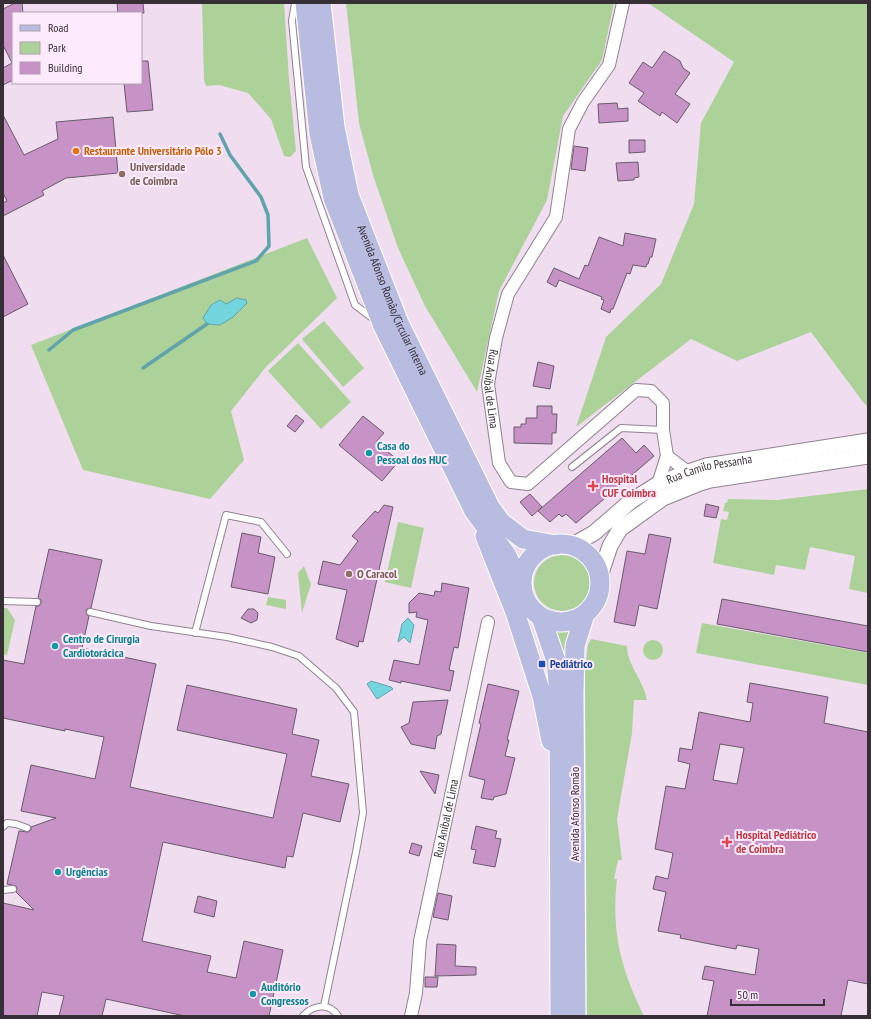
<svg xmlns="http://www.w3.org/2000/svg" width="871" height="1019" font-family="'PT Sans Narrow',sans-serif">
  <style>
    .green { fill: #add299 }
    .water { fill: #73d5dd; stroke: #61a3ab }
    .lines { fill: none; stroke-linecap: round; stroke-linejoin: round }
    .stream { stroke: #61a3ab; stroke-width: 3.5 }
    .building { fill: #c793c7; stroke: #6a5b6a; fill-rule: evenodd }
    .service-casing { stroke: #918191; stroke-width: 8 }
    .minor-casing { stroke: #918191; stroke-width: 14 }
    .tertiary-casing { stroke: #918191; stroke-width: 17 }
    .primary-casing { stroke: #fff; stroke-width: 21 }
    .service { stroke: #fff; stroke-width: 6 }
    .minor { stroke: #fff; stroke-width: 12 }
    .tertiary { stroke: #fff; stroke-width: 15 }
    .primary { stroke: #b7bce0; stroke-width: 19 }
    .food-dot { fill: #e8710a; stroke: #fdebfd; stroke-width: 1.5 }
    .education-dot { fill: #8d6e63; stroke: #fdebfd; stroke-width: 1.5 }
    .culture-dot { fill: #0f9aa8; stroke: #fdebfd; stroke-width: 1.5 }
    .health-dot { fill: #e0444e; stroke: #fdebfd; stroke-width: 1.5 }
    .transit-dot { fill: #1a4fb4; stroke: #fdebfd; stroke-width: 1.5 }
    .labels { text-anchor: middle; stroke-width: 4; stroke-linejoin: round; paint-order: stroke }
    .food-label { font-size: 12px; font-weight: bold; fill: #c56008; stroke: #fdebfd; text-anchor: start }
    .education-label { font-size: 12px; font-weight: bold; fill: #785e54; stroke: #fdebfd; text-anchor: start }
    .street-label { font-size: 12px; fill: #362f36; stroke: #fdebfd }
    .culture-label { font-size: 12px; font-weight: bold; fill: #0d838f; stroke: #fdebfd; text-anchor: start }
    .health-label { font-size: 12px; font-weight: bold; fill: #be3a42; stroke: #fdebfd; text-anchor: start }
    .transit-label { font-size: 12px; font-weight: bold; fill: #164399; stroke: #fdebfd; text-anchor: start }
  </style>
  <rect width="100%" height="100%" fill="#f0def0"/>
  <g class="green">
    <polygon points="202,3 284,3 289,79 296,151 290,157 284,156 271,119 248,93 219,85 206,86 204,80"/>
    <polygon points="346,3 614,3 602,60 563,116 547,200 499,291 477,392 425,306 398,248 373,175 359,123"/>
    <polygon points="648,3 868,3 868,407 863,402 811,332 737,361 691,339 576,427 606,337 661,284 694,204 701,123 734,62"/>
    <polygon points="307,238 337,298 266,367 231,411 244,460 210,499 83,470 31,345"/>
    <polygon points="324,321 364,368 343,387 302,339"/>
    <polygon points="298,343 351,402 321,429 268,371"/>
    <polygon points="868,489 868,593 849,589 855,556 810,547 805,570 776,565 774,575 713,563 721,519 727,520 729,512 723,511 725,503 727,503 728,499 777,500"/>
    <polygon points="398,522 424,528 411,588 385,582"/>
    <circle cx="562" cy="583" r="28"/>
    <polygon points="304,566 311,584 302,613 298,573"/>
    <polygon points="268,597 286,600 286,609 266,605"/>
    <polygon points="3,608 7,608 15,620 7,655 3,654"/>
    <polygon points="702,623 868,653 868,685 696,653"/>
    <polygon points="553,630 558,631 571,630 567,664"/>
    <path d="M591,639L627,646C627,665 644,681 647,700H634L632,733L617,819L622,860H618L614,879H617C611,932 621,969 644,1016H587L585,669L588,645Z"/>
    <circle cx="653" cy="650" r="10"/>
  </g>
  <g class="water">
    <polygon points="237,298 246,300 247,303 233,317 220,325 207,324 203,318 211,305 220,300 226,304"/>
    <polygon points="408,618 414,625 410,643 404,637 398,642 402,624"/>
    <polygon points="371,681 391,687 393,689 377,699 367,684"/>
  </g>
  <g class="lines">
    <g class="stream">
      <polyline points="49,350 73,330 256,261 269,246 268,215 261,197 230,155 220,134"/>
      <polyline points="143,368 207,324"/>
    </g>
  </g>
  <g class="building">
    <polygon points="15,3 22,3 23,13 13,13 13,80 3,85 3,68 12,63 3,45 3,9"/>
    <polygon points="117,3 143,3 144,13 118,13"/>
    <polygon points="664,51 680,61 683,68 690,73 675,94 690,104 677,123 662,112 660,116 638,101 644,93 629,83 643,62 652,68"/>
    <polygon points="141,61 148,61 153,110 127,112 124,83 141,83"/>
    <polygon points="617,103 618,109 628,108 628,121 599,123 598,104"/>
    <polygon points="3,115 24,155 58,139 56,122 113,117 118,173 66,178 42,191 44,195 3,216 3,203 7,201 3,193"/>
    <polygon points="629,140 645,140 645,152 629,153"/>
    <polygon points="574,146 588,148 585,171 571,169"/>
    <polygon points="638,162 639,177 634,178 634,180 618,181 616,163"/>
    <polygon points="625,233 656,239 652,257 650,257 648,264 647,264 646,267 633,265 630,274 627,273 613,309 611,309 610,313 601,309 604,300 601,299 602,297 559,280 556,287 547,282 554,268 579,279 585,265 588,266 599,237 623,246"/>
    <polygon points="3,255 28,304 3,317"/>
    <polygon points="538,362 554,366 550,389 533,386"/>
    <polygon points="537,406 552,406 552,414 557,414 556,433 552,433 552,444 514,443 514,427 521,427 521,424 526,424 526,418 537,418"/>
    <polygon points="296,415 304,421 295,432 287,426"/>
    <polygon points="363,416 384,433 376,442 399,461 382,481 339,445"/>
    <polygon points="622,438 636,453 644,445 654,456 576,523 566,514 562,517 559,514 550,522 538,511"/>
    <polygon points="530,494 542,507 532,516 520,502"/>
    <polygon points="706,504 719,507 716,518 704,516"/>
    <polygon points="384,505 393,507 363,642 359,641 358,647 336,639 347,590 318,584 323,561 340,565 358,541 352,536 375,511 378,513"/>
    <polygon points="242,533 261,537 258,553 275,557 268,594 231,587"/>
    <polygon points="649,534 671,538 657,609 639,605 635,626 614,622 627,551 645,554"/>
    <polygon points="49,549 102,560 91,608 87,609 86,611 87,615 89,616 82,648 156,664 130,787 273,818 287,754 177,730 187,685 297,709 292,734 319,740 311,776 349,784 340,822 303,813 293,857 287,856 285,868 163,842 142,941 211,956 207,972 236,978 244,941 283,950 269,1016 185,1016 106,999 102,1016 59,1016 64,996 42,992 37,1016 3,1016 3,903 34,910 16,892 17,889 16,886 7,884 19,831 28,832 31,830 31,827 56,818 21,811 31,765 95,779 104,737 65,729 65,731 3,718 3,660 24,664 36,606 39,606 41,603 41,600 38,598"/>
    <polygon points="442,583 469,588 458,648 454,647 449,670 454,671 450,691 401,681 401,683 389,680 394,660 419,665 428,620 416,617 417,612 409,613 409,603 419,593 434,596 435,591 441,592"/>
    <polygon points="722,599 868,626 868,652 717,624"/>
    <polygon points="248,609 254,609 258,613 257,620 251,623 241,618"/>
    <path d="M750,683L828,697L824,723L868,732V984L848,980L841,1016H707L714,981L702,979L705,966L755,975L759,949L737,945L736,949L725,947L680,938L681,935L658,931L666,892L653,889L656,876L668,879L673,853L655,849L666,786L685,789L690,764L678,761L680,748L692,750L699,712L750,722L753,703L747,702ZM720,744L744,748L737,784L713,780Z"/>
    <polygon points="488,684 519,691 507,740 509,740 505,756 515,758 506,794 494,797 493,800 481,798 485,780 469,776 481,724 479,723"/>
    <polygon points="448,700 441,734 437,736 435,749 411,744 401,727 409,723 413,702"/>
    <polygon points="420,771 439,775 435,794"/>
    <polygon points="476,826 497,831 495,838 501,839 495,867 473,863 476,850 471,849"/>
    <polygon points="412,843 422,846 419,856 409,853"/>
    <polygon points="438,893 452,896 448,920 433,917"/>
    <polygon points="198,896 217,901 214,917 194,912"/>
    <polygon points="437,944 456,945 455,966 476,967 476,975 435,976"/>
    <polygon points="425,977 438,977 437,987 425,987"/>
  </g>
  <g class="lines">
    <g class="service-casing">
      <g id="service">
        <polyline points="295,3 292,21 306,167 355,305 375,320"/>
        <polyline points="572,467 621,428 663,430"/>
        <polyline points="3,601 37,602"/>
        <polyline points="90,612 151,626 227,637 272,647 299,656 336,688 354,712 363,813 356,852 324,1006"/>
        <polyline points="195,633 226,515 261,522 287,554"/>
        <polyline points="3,827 7,823 16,824 27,828"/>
        <polyline points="3,890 13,889"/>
        <path d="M303,1016C313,1005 329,1002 338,1016"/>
      </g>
    </g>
    <g class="minor-casing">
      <g id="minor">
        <path id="s1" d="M623,3L609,65L583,102L569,129L556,217L508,294L496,338L488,384L499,463L511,482L528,484L636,390L651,391L663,403V430L667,456"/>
        <polyline points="667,456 688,472"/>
        <polyline points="658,484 667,456"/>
        <path id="s2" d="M411,1016L416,993L420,941L488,622"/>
      </g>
    </g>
    <g class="tertiary-casing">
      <g id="tertiary">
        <path id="s3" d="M571,546L594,533L631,501L658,484L688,472L706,466L868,441"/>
        <polyline points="599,579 610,546 620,529 663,498 700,483 710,480 868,456"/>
      </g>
    </g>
    <g class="primary-casing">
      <g id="primary">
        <polyline points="305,3 319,134 333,198 383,326 474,511 506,554 522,587"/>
        <path id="s4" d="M321,3L335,127L349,195L399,323L490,507L501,522L523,539L556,545"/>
        <polyline points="485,536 515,612 542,696 551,741"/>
        <circle cx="561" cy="583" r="39"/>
        <polyline points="541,617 556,661 559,693 560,1016"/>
        <polyline points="576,1016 574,693 575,646 585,614"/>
      </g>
    </g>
    <use href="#service" class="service"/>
    <use href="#minor" class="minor"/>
    <use href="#tertiary" class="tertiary"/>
    <use href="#primary" class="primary"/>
  </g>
  <circle class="food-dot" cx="76" cy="151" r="4"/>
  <g class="education-dot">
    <circle cx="122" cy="174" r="4"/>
    <circle cx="349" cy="574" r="4"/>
  </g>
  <g class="culture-dot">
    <circle cx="369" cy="453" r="4"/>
    <circle cx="55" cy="646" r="4"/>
    <circle cx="58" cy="872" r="4"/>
    <circle cx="253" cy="994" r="4"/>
  </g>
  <g class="health-dot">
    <path d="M591 480h4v4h4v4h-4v4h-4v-4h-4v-4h4z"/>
    <path d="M725 836h4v4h4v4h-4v4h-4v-4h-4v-4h4z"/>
  </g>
  <rect class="transit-dot" x="538" y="660" width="8" height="8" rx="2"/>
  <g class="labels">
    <g class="food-label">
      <text x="84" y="155">Restaurante Universitário Pólo 3</text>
    </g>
    <g class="education-label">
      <text x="130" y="171">Universidade<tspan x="130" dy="14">de Coimbra</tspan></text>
      <text x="357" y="578">O Caracol</text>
    </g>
    <g class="street-label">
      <text dy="4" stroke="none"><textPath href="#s4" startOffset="308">Avenida Afonso Romão/Circular Interna</textPath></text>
      <text dy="4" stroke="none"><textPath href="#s1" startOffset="416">Rua Aníbal de Lima</textPath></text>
      <text dy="4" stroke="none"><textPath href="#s3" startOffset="161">Rua Camilo Pessanha</textPath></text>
      <text transform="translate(575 814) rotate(-90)" y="4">Avenida Afonso Romão</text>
      <text dy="4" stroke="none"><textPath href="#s2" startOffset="201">Rua Aníbal de Lima</textPath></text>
    </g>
    <g class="culture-label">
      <text x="377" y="450">Casa do<tspan x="377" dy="14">Pessoal dos HUC</tspan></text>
      <text x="63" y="643">Centro de Cirurgia<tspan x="63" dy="14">Cardiotorácica</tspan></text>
      <text x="66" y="876">Urgências</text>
      <text x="261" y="991">Auditório<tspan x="261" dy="14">Congressos</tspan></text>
    </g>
    <g class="health-label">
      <text x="602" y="483">Hospital<tspan x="602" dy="14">CUF Coimbra</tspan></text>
      <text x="736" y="839">Hospital Pediátrico<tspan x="736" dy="14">de Coimbra</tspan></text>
    </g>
    <g class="transit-label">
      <text x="550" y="668">Pediátrico</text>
    </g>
  </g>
  <rect width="871" height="1019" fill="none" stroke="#362f36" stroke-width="8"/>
  <rect x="12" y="12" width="130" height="72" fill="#fdebfd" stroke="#ada0ad"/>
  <rect x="20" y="25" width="20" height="6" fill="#b7bce0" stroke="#ada0ad"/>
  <text x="48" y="32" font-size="12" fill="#362f36">Road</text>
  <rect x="20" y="42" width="20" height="12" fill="#add299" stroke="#ada0ad"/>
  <text x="48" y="52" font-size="12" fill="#362f36">Park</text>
  <rect x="20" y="62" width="20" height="12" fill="#c793c7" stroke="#ada0ad"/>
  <text x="48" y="72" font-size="12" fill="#362f36">Building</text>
  <path d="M731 999v6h93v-6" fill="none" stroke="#362f36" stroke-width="2"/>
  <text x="737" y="999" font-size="12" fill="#362f36" stroke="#fdebfd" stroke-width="3" paint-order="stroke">50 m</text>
</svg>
